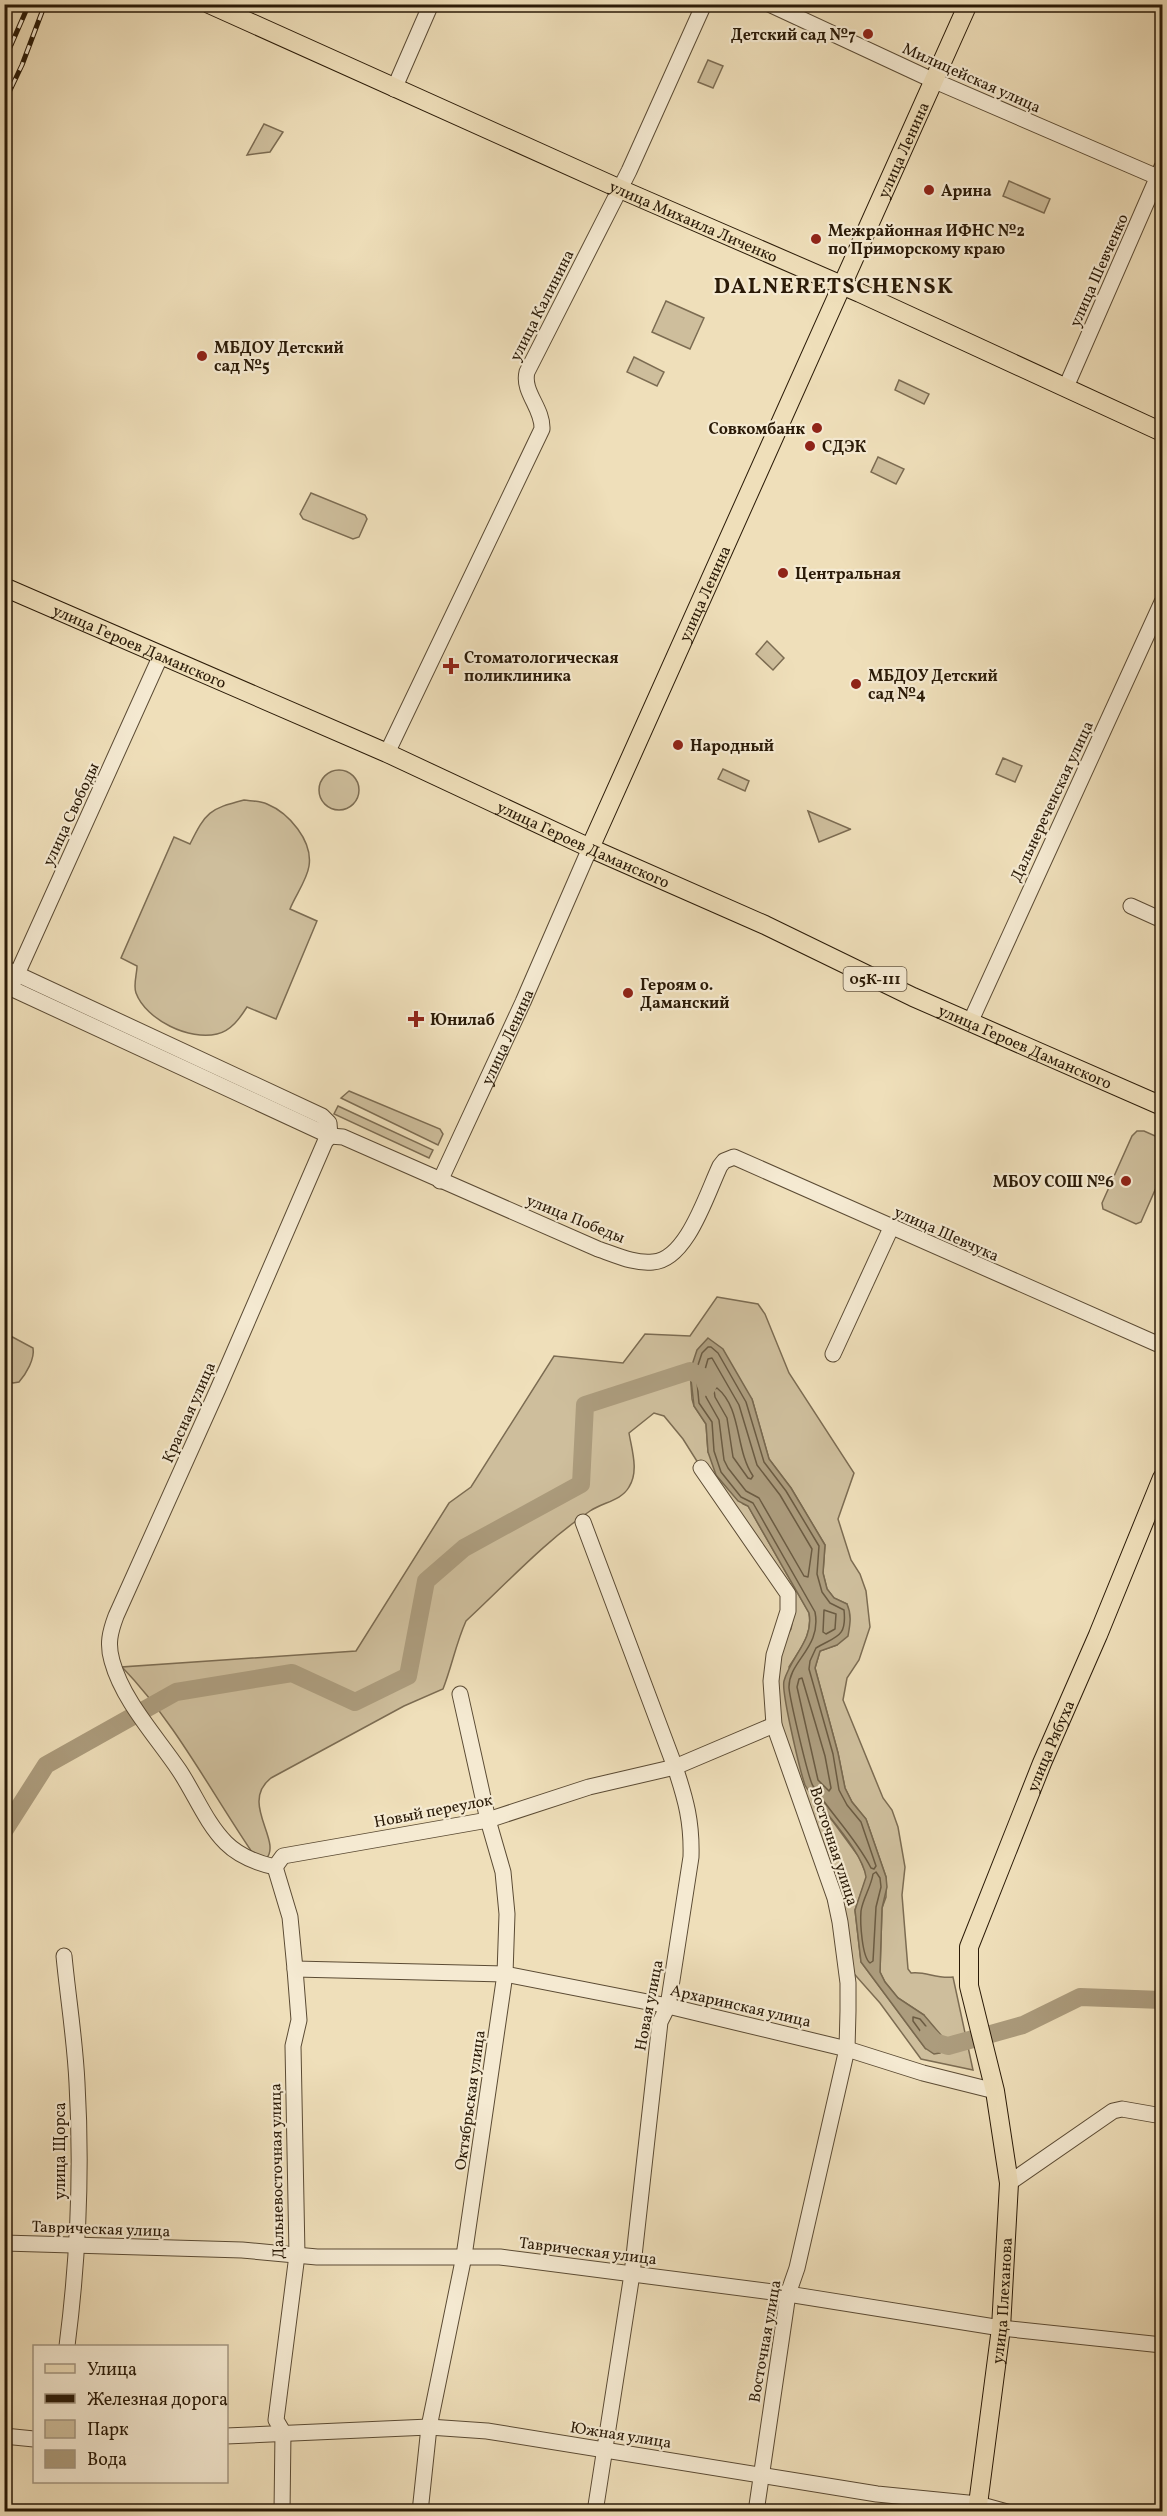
<svg xmlns="http://www.w3.org/2000/svg" width="1167" height="2516" font-family="Vollkorn,serif">
  <style>
    .green { fill: #cebe9c; stroke: #7c6c52; stroke-width: 1.5; fill-rule: evenodd }
    .water { fill: #ac9c7d; stroke: #78684e; stroke-width: 1.5 }
    .lines { fill: none; stroke-linecap: round; stroke-linejoin: round }
    .shore { stroke: #6b5b42; stroke-width: 1.5 }
    .river { stroke: #ac9c7d; stroke-width: 18 }
    .minor-casing { stroke: #5b4b34; stroke-width: 17 }
    .major-casing { stroke: #2a1a07; stroke-width: 20 }
    .minor { stroke: #f5ead2; stroke-width: 15 }
    .major { stroke: #efdfba; stroke-width: 18 }
    .rail-casing { stroke: #2a1a07; stroke-width: 5 }
    .rail { stroke: #f5ead2; stroke-width: 3; stroke-dasharray: 9; stroke-linecap: butt }
    .poi-dot { fill: #8f2418; stroke: #f5ead2; stroke-width: 2 }
    .labels { text-anchor: middle; stroke-width: 4.5; stroke-linejoin: round; paint-order: stroke }
    .shield { fill: #f5ead2; stroke: #675844; stroke-width: 1.5 }
    .shield-label { font-size: 15px; font-weight: bold; fill: #2a1a07 }
    .poi-label { font-size: 16px; font-weight: bold; fill: #2a1a07; stroke: #f5ead2; text-anchor: start }
    .street-label { font-size: 16px; fill: #2a1a07; stroke: #f5ead2 }
    .district-label { font-size: 22px; font-weight: bold; letter-spacing: 1.5px; fill: #2a1a07; stroke: #f5ead2 }
  </style>
  <rect width="100%" height="100%" fill="#efdfba"/>
  <filter id="stains"><feTurbulence type="fractalNoise" baseFrequency=".00333" numOctaves="4"/><feColorMatrix values="0 0 0 0 .2 0 0 0 0 .09 0 0 0 0 .02 0 0 0 .5 -.17"/></filter>
  <radialGradient id="worn" r=".72"><stop offset=".6" stop-color="#630" stop-opacity="0"/><stop offset="1" stop-color="#630" stop-opacity=".3"/></radialGradient>
  <g class="green">
    <polygon points="708,60 723,66 713,88 698,82"/>
    <polygon points="264,124 283,132 270,152 247,155"/>
    <polygon points="1009,181 1050,199 1044,213 1003,196"/>
    <polygon points="666,301 704,318 690,349 652,332"/>
    <polygon points="634,357 664,372 657,386 627,372"/>
    <polygon points="899,380 929,394 924,404 895,390"/>
    <polygon points="878,457 904,469 896,484 871,472"/>
    <polygon points="311,493 365,515 367,519 359,537 353,539 303,519 300,514"/>
    <polygon points="767,641 784,658 773,670 756,654"/>
    <polygon points="1003,758 1022,766 1015,782 996,774"/>
    <polygon points="723,769 749,781 745,791 718,779"/>
    <circle cx="339" cy="790" r="20"/>
    <path d="M244,800C251,801 260,801 267,804C289,813 313,841 309,866C307,880 295,896 290,909L317,921L276,1019L247,1007C240,1018 231,1031 217,1034C190,1041 146,1020 136,993C133,985 137,974 137,966L121,958L174,837L190,844C206,812 209,809 244,800Z"/>
    <polygon points="808,811 850,829 851,829 819,842"/>
    <polygon points="349,1091 440,1129 443,1134 438,1145 341,1098"/>
    <polygon points="338,1106 433,1150 429,1158 334,1114"/>
    <polygon points="1137,1131 1144,1131 1162,1139 1162,1174 1141,1222 1136,1224 1103,1209 1102,1203 1132,1136"/>
    <path d="M717,1297L758,1304L765,1314L789,1373L854,1473L838,1519L851,1560L860,1574L866,1591L870,1627L859,1660L847,1678L843,1700L883,1798L892,1810L898,1827L905,1867L902,1895L908,1969L911,1973C926,1971 936,1979 953,1977L973,2070L921,2059L880,2003L848,1967L774,1721L780,1647L791,1629L793,1618L783,1598L683,1439L664,1416L654,1413L629,1433C632,1451 639,1471 629,1487C621,1501 603,1502 590,1511C545,1541 506,1584 466,1621C456,1643 452,1666 443,1689L404,1706L271,1778C239,1803 283,1841 266,1859L256,1858C212,1794 176,1723 122,1667L356,1651L449,1503L471,1487L554,1356L623,1363L645,1334L690,1336ZM690,1371L752,1399L769,1459L791,1488L825,1545L823,1573L827,1589L834,1598L847,1604L837,1645L820,1651L815,1668L838,1753L845,1788L852,1802L866,1819L886,1877V1897L882,1908L880,1972L885,1982L898,1998L924,2015L925,2048L861,1962L855,1910L867,1876L859,1857L823,1808L789,1667C800,1649 813,1635 809,1613L748,1506L743,1504L708,1452L706,1424L694,1406L692,1399Z"/>
    <path d="M5,1333L33,1348C35,1359 26,1374 19,1382L13,1383L5,1380Z"/>
  </g>
  <path class="water" d="M708,1338L723,1349L752,1399L769,1459L791,1488L825,1545L823,1573L827,1589L834,1598L847,1604C852,1615 850,1625 848,1636L837,1645L820,1651L815,1668L838,1753L845,1788L852,1802L866,1819L886,1877L887,1887L882,1908L880,1972L885,1982L898,1998L924,2015L946,2041L948,2046L940,2053L934,2054L925,2048L861,1962L855,1910L866,1877C863,1854 833,1822 819,1803C814,1798 808,1791 805,1785C800,1771 781,1691 784,1681C791,1656 814,1640 809,1613L748,1506L738,1501L716,1475L708,1452L706,1424L694,1406L690,1371L697,1350Z"/>
  <g class="lines">
    <g class="shore">
      <path d="M708,1347H711L718,1353L746,1402L764,1462L786,1491L819,1546L817,1574L822,1592L830,1603L844,1610C847,1638 836,1636 816,1648L810,1661L809,1669L833,1754L839,1790L847,1805L861,1822L876,1866L874,1869L871,1868C856,1838 831,1814 813,1786C808,1778 790,1699 789,1688C788,1661 822,1648 815,1612L753,1503L741,1497L721,1472L714,1451L712,1422L699,1403L696,1371L702,1353Z"/>
      <polygon points="712,1358 739,1405 757,1465 780,1495 812,1549 808,1577 804,1576 759,1498 746,1491 728,1468 724,1460 719,1420 706,1397 704,1373 708,1359"/>
      <path d="M717,1388C742,1408 735,1450 753,1476L751,1479L748,1478L733,1457L727,1418L715,1397L714,1390Z"/>
      <polygon points="824,1610 836,1614 835,1629 826,1634 823,1632"/>
      <polygon points="802,1678 825,1756 831,1788 829,1791 818,1780 797,1687 799,1679"/>
      <path d="M876,1872L880,1878L881,1887L876,1907L873,1961L870,1963C862,1957 860,1923 861,1911C863,1898 871,1887 873,1874Z"/>
      <polygon points="913,2017 920,2019 939,2042 939,2046 935,2047 929,2043 913,2021"/>
    </g>
    <g class="river">
      <polyline points="4,1831 46,1765 176,1692 292,1673 355,1702 408,1676 426,1581 464,1548 581,1484 585,1405 690,1371 703,1377 707,1387"/>
      <polyline points="928,2035 935,2042 948,2046 1023,2025 1080,1997 1162,2000"/>
    </g>
    <g class="minor-casing">
      <g id="minor">
        <polyline points="769,4 928,78 1162,179"/>
        <polyline points="394,89 431,4"/>
        <polyline points="1066,387 1162,167"/>
        <path d="M387,753L542,429C543,408 522,392 527,372L629,171L704,4"/>
        <polyline points="1131,906 1162,920"/>
        <polyline points="4,968 322,1116 329,1123 330,1136"/>
        <polyline points="13,983 161,655"/>
        <path d="M4,985L330,1136L343,1137L598,1249C616,1255 634,1264 653,1262C687,1260 707,1193 720,1166L724,1161L734,1157L1162,1346"/>
        <polyline points="973,1016 1162,602"/>
        <path id="s1" d="M440,1181L523,1002L590,848"/>
        <polyline points="833,1354 891,1228"/>
        <polyline points="701,1468 788,1594 788,1611 774,1655 771,1681 774,1725 835,1898 840,1922 848,1983 848,2011 847,2049 797,2268 788,2294 756,2512"/>
        <path d="M583,1522L675,1767C686,1800 692,1822 691,1857L668,2006L660,2022L632,2274L595,2512"/>
        <path d="M275,1867C257,1863 240,1857 226,1843C206,1823 195,1794 179,1770C156,1736 123,1701 112,1661C107,1644 110,1632 116,1616L218,1389L325,1142L330,1136"/>
        <polyline points="275,1867 290,1917 295,1969 299,2020 293,2046 297,2255 276,2420 283,2432 282,2512"/>
        <polyline points="275,1867 283,1856 488,1820 589,1787 675,1767 774,1725"/>
        <path d="M64,1956C68,1998 75,2040 77,2083C82,2170 78,2260 67,2346"/>
        <polyline points="295,1969 505,1974 668,2006 847,2049 923,2073 995,2091"/>
        <polyline points="1009,2183 1113,2111 1122,2109 1162,2116"/>
        <polyline points="4,2243 242,2250 317,2257 500,2257 788,2294 1001,2328 1162,2345"/>
        <polyline points="4,2436 34,2439"/>
        <polyline points="226,2436 429,2427 487,2431 877,2494 978,2504 1007,2512"/>
        <polyline points="420,2512 429,2427 464,2256 505,1974 507,1914 503,1872 488,1820 460,1694"/>
      </g>
    </g>
    <g class="major-casing">
      <g id="major">
        <path id="s2" d="M209,4L627,192L860,293L1162,432"/>
        <path id="s3" d="M4,587L387,753L590,848L765,925L913,997L1162,1106"/>
        <path id="s4" d="M590,848L968,4"/>
        <path id="s5" d="M977,2512L1001,2328L1009,2183L995,2091L969,1986V1947L1042,1763L1098,1635L1162,1478"/>
      </g>
    </g>
    <use href="#minor" class="minor"/>
    <use href="#major" class="major"/>
    <g class="rail-casing">
      <g id="rail">
        <polyline points="4,61 29,4"/>
        <polyline points="4,103 22,65 45,4"/>
      </g>
    </g>
    <use href="#rail" class="rail"/>
  </g>
  <g class="poi-dot">
    <circle cx="868" cy="34" r="6"/>
    <circle cx="929" cy="190" r="6"/>
    <circle cx="816" cy="239" r="6"/>
    <circle cx="202" cy="356" r="6"/>
    <circle cx="817" cy="428" r="6"/>
    <circle cx="810" cy="446" r="6"/>
    <circle cx="783" cy="573" r="6"/>
    <path d="M448 657h6v6h6v6h-6v6h-6v-6h-6v-6h6z"/>
    <circle cx="856" cy="684" r="6"/>
    <circle cx="678" cy="745" r="6"/>
    <circle cx="628" cy="993" r="6"/>
    <path d="M413 1010h6v6h6v6h-6v6h-6v-6h-6v-6h6z"/>
    <circle cx="1126" cy="1181" r="6"/>
  </g>
  <g class="labels">
    <rect class="shield" x="843.5" y="967" width="63" height="24" rx="4.5"/>
    <g class="shield-label">
      <text x="875" y="984">05К-111</text>
    </g>
    <g class="poi-label">
      <text x="856" y="40" text-anchor="end">Детский сад №7</text>
      <text x="941" y="196">Арина</text>
      <text x="828" y="236">Межрайонная ИФНС №2<tspan x="828" dy="18">по Приморскому краю</tspan></text>
      <text x="214" y="353">МБДОУ Детский<tspan x="214" dy="18">сад №5</tspan></text>
      <text x="805" y="434" text-anchor="end">Совкомбанк</text>
      <text x="822" y="452">СДЭК</text>
      <text x="795" y="579">Центральная</text>
      <text x="464" y="663">Стоматологическая<tspan x="464" dy="18">поликлиника</tspan></text>
      <text x="868" y="681">МБДОУ Детский<tspan x="868" dy="18">сад №4</tspan></text>
      <text x="690" y="751">Народный</text>
      <text x="640" y="990">Героям о.<tspan x="640" dy="18">Даманский</tspan></text>
      <text x="430" y="1025">Юнилаб</text>
      <text x="1114" y="1187" text-anchor="end">МБОУ СОШ №6</text>
    </g>
    <g class="street-label">
      <text transform="translate(972 77) rotate(24)" y="6">Милицейская улица</text>
      <text dy="6" stroke="none"><textPath href="#s4" startOffset="765">улица Ленина</textPath></text>
      <text dy="6" stroke="none"><textPath href="#s2" startOffset="531">улица Михаила Личенко</textPath></text>
      <text transform="translate(1098 270) rotate(-66)" y="6">улица Шевченко</text>
      <text transform="translate(541 305) rotate(-63)" y="6">улица Калинина</text>
      <text dy="6" stroke="none"><textPath href="#s4" startOffset="279">улица Ленина</textPath></text>
      <text dy="6" stroke="none"><textPath href="#s3" startOffset="148">улица Героев Даманского</textPath></text>
      <text transform="translate(1051 801) rotate(-65)" y="6">Дальнереченская улица</text>
      <text transform="translate(70 814) rotate(-65)" y="6">улица Свободы</text>
      <text dy="6" stroke="none"><textPath href="#s3" startOffset="634">улица Героев Даманского</textPath></text>
      <text dy="6" stroke="none"><textPath href="#s1" startOffset="159">улица Ленина</textPath></text>
      <text dy="6" stroke="none"><textPath href="#s3" startOffset="1120">улица Героев Даманского</textPath></text>
      <text transform="translate(576 1218) rotate(22)" y="6">улица Победы</text>
      <text transform="translate(947 1233) rotate(24)" y="6">улица Шевчука</text>
      <text transform="translate(188 1412) rotate(-66)" y="6">Красная улица</text>
      <text dy="6" stroke="none"><textPath href="#s5" startOffset="788">улица Рябуха</textPath></text>
      <text transform="translate(433 1810) rotate(-11)" y="6">Новый переулок</text>
      <text transform="translate(835 1846) rotate(72)" y="6">Восточная улица</text>
      <text transform="translate(648 2005) rotate(-79)" y="6">Новая улица</text>
      <text transform="translate(741 2005) rotate(13)" y="6">Архаринская улица</text>
      <text transform="translate(469 2100) rotate(-82)" y="6">Октябрьская улица</text>
      <text transform="translate(59 2151) rotate(-90)" y="6">улица Щорса</text>
      <text transform="translate(276 2171) rotate(-91)" y="6">Дальневосточная улица</text>
      <text transform="translate(101 2228) rotate(2)" y="6">Таврическая улица</text>
      <text transform="translate(588 2250) rotate(7)" y="6">Таврическая улица</text>
      <text dy="6" stroke="none"><textPath href="#s5" startOffset="213">улица Плеханова</textPath></text>
      <text transform="translate(764 2341) rotate(-80)" y="6">Восточная улица</text>
      <text transform="translate(621 2434) rotate(9)" y="6">Южная улица</text>
    </g>
    <g class="district-label">
      <text x="834" y="293">DALNERETSCHENSK</text>
    </g>
  </g>
  <rect width="1167" height="2516" fill="none" stroke="#efdfba" stroke-width="24"/>
  <rect x="6" y="6" width="1155" height="2504" fill="none" stroke="#2a1a07" stroke-width="3"/>
  <rect x="12" y="12" width="1143" height="2492" fill="none" stroke="#2a1a07" stroke-width="1.5"/>
  <rect x="33" y="2345" width="195" height="138" fill="#f5ead2" stroke="#a49781" stroke-width="1.5"/>
  <rect x="45" y="2364" width="30" height="9" fill="#efdfba" stroke="#a49781" stroke-width="1.5"/>
  <text x="87" y="2375" font-size="18" fill="#2a1a07">Улица</text>
  <rect x="45" y="2394" width="30" height="9" fill="#2a1a07" stroke="#a49781" stroke-width="1.5"/>
  <text x="87" y="2405" font-size="18" fill="#2a1a07">Железная дорога</text>
  <rect x="45" y="2420" width="30" height="18" fill="#cebe9c" stroke="#a49781" stroke-width="1.5"/>
  <text x="87" y="2435" font-size="18" fill="#2a1a07">Парк</text>
  <rect x="45" y="2450" width="30" height="18" fill="#ac9c7d" stroke="#a49781" stroke-width="1.5"/>
  <text x="87" y="2465" font-size="18" fill="#2a1a07">Вода</text>
  <rect width="100%" height="100%" filter="url(#stains)"/>
  <rect width="100%" height="100%" fill="url(#worn)"/>
</svg>
